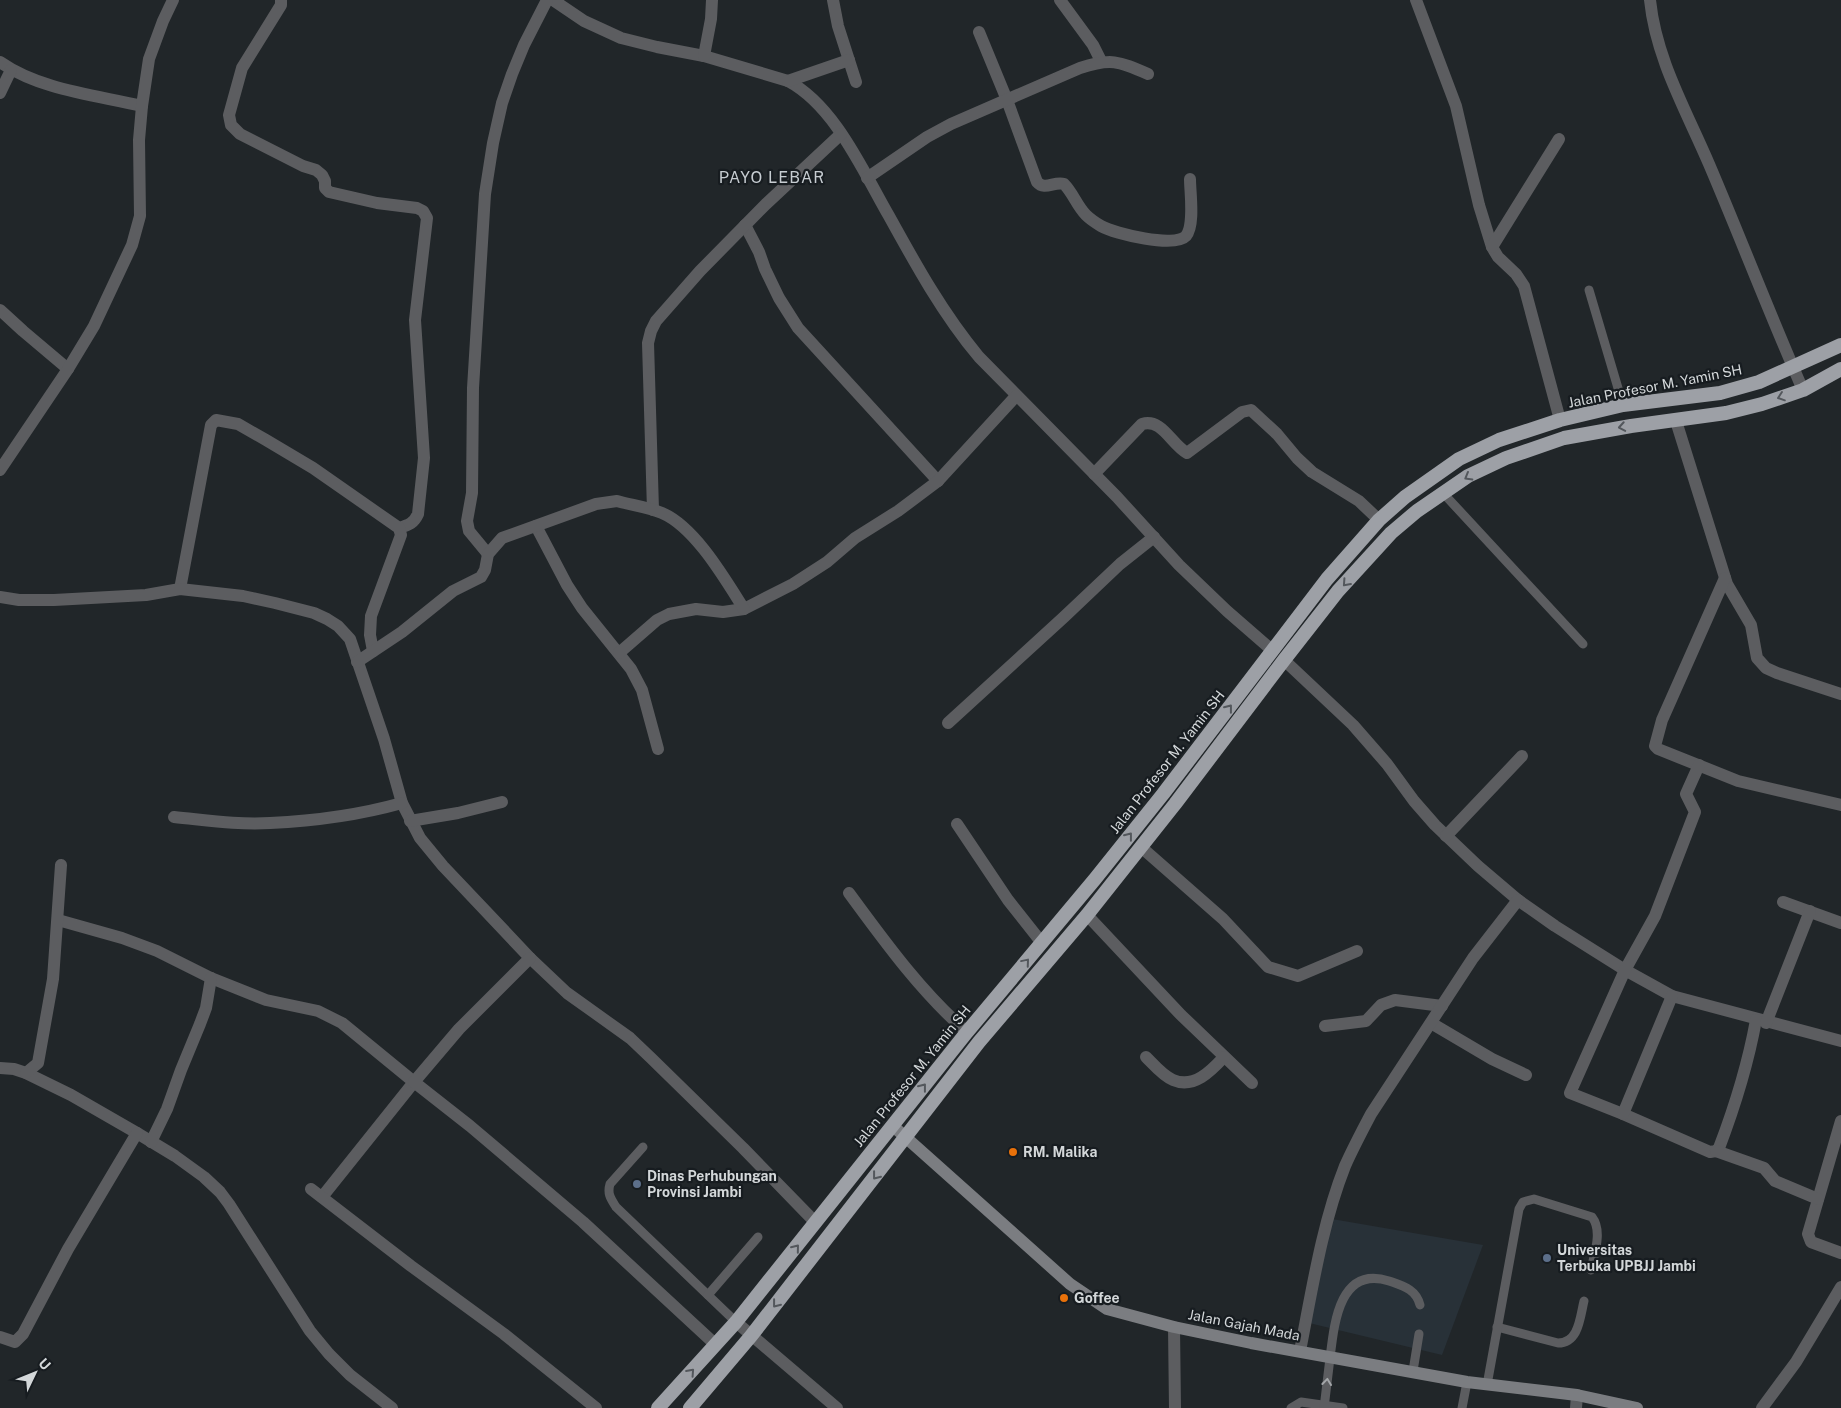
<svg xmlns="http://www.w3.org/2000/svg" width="1841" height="1408" font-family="'Public Sans',sans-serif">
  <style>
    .built { fill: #283138 }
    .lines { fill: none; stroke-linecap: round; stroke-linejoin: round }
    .service { stroke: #5c5d60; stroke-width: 9 }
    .minor { stroke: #5c5d60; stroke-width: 12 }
    .secondary { stroke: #7b7d81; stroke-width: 12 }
    .trunk { stroke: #9da0a6; stroke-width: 14 }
    .oneway { stroke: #53575c }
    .oneway2 { stroke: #a3a6a9 }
    .food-dot { fill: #e8710a; stroke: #171c20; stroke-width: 2 }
    .service-dot { fill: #5c6f8a; stroke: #171c20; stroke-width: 2 }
    .labels { text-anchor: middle; stroke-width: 4.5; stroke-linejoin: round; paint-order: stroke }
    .street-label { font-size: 14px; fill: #d3d7d9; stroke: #171c20 }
    .poi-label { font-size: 14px; font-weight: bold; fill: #d3d7d9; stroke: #171c20; text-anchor: start }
    .quarter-label { font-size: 16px; letter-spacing: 1px; fill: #c6ccd1; stroke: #171c20 }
  </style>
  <rect width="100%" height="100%" fill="#212629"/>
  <polygon class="built" points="1332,1219 1483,1245 1442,1355 1309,1323"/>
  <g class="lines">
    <g class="service">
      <polyline points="1589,290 1623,405"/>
      <polyline points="1443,493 1583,644"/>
      <path d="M643,1147L610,1184C607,1194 611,1199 616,1207L736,1322"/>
      <polyline points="708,1295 758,1237"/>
      <path d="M1497,1327L1558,1343C1579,1343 1580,1317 1584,1301"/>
      <polyline points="1413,1371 1419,1334"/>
      <path d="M1487,1385L1519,1209L1523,1202L1534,1199L1592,1217C1603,1231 1594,1254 1591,1270"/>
      <polyline points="1291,1408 1301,1402 1343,1408"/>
      <path d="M1324,1408C1326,1391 1328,1375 1330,1358C1334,1325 1339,1265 1389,1281C1403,1286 1416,1289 1420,1305"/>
      <polyline points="1462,1408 1467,1382"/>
    </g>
    <g class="minor">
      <path d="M281,0V5L242,68L229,115L231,125L240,134L303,166L316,170L322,175L325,181V188L329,192L377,203L417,208L423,211L427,218L415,320L424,458L418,514C414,523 409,525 399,528"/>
      <path d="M553,0L584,21L621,38L657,47L704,56L788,81C835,106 863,171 889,216C916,265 943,314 979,357L1117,497L1179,565L1227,611L1273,651"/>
      <polyline points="833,0 838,26 856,82"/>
      <polyline points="1060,0 1093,45 1101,61"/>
      <polyline points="1416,0 1456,106 1479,205 1492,247 1498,257 1516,274 1524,286 1560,420"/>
      <path d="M1650,0C1656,59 1686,110 1709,164C1741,239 1770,315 1803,390"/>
      <path d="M979,32L1007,100L1037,182C1045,191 1054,181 1064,184C1073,193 1077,206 1086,215C1090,219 1096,223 1101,226C1115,234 1175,248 1186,236C1195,225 1190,193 1190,179"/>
      <polyline points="704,56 711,19 712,0"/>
      <path d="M0,62C40,90 95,95 142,106"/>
      <polyline points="788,81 849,60"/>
      <polyline points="0,93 11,70"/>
      <path d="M867,178L927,137L951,124L1080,68C1111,58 1118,61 1148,74"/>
      <polyline points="745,225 759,252 765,269 779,298 798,328 938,481"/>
      <polyline points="1492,247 1559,139"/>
      <polyline points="0,310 23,331 68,369"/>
      <polyline points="1676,421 1727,584 1751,625 1757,658 1766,668 1777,673 1841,694"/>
      <polyline points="0,470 68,369 94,326 132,245 140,216 139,140 142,106 149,59 163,21 173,0"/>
      <path d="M1094,474L1142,424C1162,418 1171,444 1187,453L1242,412L1251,410L1277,434L1297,458L1312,472L1359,501L1379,520"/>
      <polyline points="653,510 648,343 651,331 656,321 700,271 766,204 841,134"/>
      <polyline points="536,526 567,585 582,608 631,669 642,690 658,749"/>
      <polyline points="488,554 469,531 467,521 472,493 473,388 485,194 493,143 502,103 512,74 524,45 547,0"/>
      <polyline points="1725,578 1662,720 1655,746 1658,749 1738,781 1841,805"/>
      <polyline points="180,589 211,425 216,420 238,424 266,440 313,468 399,528 401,535 371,616 370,635 373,651"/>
      <polyline points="0,597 19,600 54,600 146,595 180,589 243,596 275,603 314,613 327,619 338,626 350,639 384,739 402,803 420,838 443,866 530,958 567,993 630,1038 651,1058 743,1148 816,1223"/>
      <polyline points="619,653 657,620 669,614 696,609 723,612 744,609 793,584 827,562 855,538 898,511 938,481 1016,396"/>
      <polyline points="1284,660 1353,725 1387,764 1414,801 1435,825 1478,866 1518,900 1555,926 1625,970 1672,996 1841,1041"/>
      <path d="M357,662L402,632L453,591L481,577L485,570L488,554L502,538L596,504L617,501C631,505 648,507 662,513C695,527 725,579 744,609"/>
      <polyline points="948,723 1064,617 1120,564 1154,537"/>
      <path d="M1699,765L1686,794L1695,812L1655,916L1625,970L1570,1093L1623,1114L1710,1152L1716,1151L1719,1148C1735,1106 1748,1064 1756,1020"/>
      <path d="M174,817C206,820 238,825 270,823C314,821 359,815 402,803"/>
      <polyline points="410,821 458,813 502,802"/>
      <polyline points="957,824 1008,900 1042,943"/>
      <polyline points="1446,836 1522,756"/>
      <polyline points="1141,847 1223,919 1268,967 1298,976 1357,951"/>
      <path d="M849,893C885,942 921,992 967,1032"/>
      <polyline points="1783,902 1841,923"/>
      <polyline points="1087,915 1181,1015 1252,1083"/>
      <polyline points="58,920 122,938 157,951 211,978 266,1000 318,1011 342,1023 414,1082 322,1197"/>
      <polyline points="530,958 459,1029 414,1082 470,1126 583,1222 716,1345"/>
      <polyline points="1431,1023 1492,1059 1526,1075"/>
      <polyline points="1766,1023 1810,911"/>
      <polyline points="1325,1026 1366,1021 1381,1005 1395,1000 1442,1006"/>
      <path d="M1146,1057C1154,1065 1163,1076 1173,1080C1194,1089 1211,1071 1224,1057"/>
      <polyline points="0,1068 14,1069 26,1073 71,1095 137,1133 175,1156 204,1177 220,1192 229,1204 310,1331 329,1354 350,1375 392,1408"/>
      <polyline points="26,1073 38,1063 53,979 61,865"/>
      <polyline points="1623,1114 1672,996"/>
      <polyline points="1841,1121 1808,1234 1811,1242 1841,1253"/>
      <polyline points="151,1142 167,1109 181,1070 200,1024 206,1008 211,978"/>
      <polyline points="1716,1151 1764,1168 1775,1181 1818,1199"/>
      <polyline points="311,1189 411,1266 504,1334 596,1408"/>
      <polyline points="736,1322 837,1408"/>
      <polyline points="1174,1327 1175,1408"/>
      <polyline points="0,1337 15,1342 23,1334 68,1249 137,1133"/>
      <path d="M1300,1351C1312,1290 1322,1224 1345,1166C1353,1148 1362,1131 1371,1114L1473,958L1518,900"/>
      <polyline points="1576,1408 1577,1395"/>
      <polyline points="1762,1408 1796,1362 1841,1287"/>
    </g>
    <polyline class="secondary" points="893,1126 1070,1284 1107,1309 1174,1327 1251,1343 1467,1382 1577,1395 1637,1408"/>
    <g class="trunk">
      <polyline points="658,1408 736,1322 967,1032 1095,879 1163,794 1327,579 1379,520 1405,497 1459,459 1499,440 1560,420 1623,405 1720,393 1759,382 1841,345"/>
      <polyline points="690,1408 751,1336 979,1042 1087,915 1175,804 1284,660 1338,591 1391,533 1417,511 1468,476 1506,458 1564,438 1631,426 1726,413 1762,404 1803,390 1841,369"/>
    </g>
  </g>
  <defs><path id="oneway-chevron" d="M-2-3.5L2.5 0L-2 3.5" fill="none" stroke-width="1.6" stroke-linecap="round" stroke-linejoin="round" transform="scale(1.25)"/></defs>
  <g class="oneway">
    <use href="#oneway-chevron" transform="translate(1781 397) rotate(161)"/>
    <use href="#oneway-chevron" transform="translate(1622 427) rotate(170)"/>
    <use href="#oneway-chevron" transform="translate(1468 477) rotate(150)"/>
    <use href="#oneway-chevron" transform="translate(1346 583) rotate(132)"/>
    <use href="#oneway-chevron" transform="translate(1229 708) rotate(-52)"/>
    <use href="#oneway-chevron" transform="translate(1129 836) rotate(-52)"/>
    <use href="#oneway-chevron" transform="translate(1026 962) rotate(-50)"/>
    <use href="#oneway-chevron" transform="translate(923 1087) rotate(-52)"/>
    <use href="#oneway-chevron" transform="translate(876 1176) rotate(128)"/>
    <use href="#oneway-chevron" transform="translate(796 1248) rotate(-51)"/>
    <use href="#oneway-chevron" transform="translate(776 1304) rotate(128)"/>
    <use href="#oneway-chevron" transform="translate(691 1372) rotate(-48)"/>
  </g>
  <use class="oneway2" href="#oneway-chevron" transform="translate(1327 1382) rotate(-83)"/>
  <g class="food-dot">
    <circle cx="1013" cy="1152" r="5"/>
    <circle cx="1064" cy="1298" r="5"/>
  </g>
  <g class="service-dot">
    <circle cx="637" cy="1184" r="5"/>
    <circle cx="1547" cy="1258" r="5"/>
  </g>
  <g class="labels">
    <g class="street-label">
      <text transform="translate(1655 386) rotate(-11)" y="5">Jalan Profesor M. Yamin SH</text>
      <text transform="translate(1167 762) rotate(-52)" y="5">Jalan Profesor M. Yamin SH</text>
      <text transform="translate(912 1076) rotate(-51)" y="5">Jalan Profesor M. Yamin SH</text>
      <text transform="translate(1244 1325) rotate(11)" y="5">Jalan Gajah Mada</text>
    </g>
    <g class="poi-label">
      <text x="1023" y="1157">RM. Malika</text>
      <text x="647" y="1181">Dinas Perhubungan<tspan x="647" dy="16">Provinsi Jambi</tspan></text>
      <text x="1557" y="1255">Universitas<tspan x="1557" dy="16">Terbuka UPBJJ Jambi</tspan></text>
      <text x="1074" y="1303">Goffee</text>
    </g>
    <g class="quarter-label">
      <text x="772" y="183">PAYO LEBAR</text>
    </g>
  </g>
  <g transform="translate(35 1373) rotate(47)" stroke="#171c20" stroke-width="4" paint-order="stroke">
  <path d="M0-4L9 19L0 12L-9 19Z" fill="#d3d7d9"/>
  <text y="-8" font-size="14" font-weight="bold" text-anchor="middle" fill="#d3d7d9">U</text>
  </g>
</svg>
